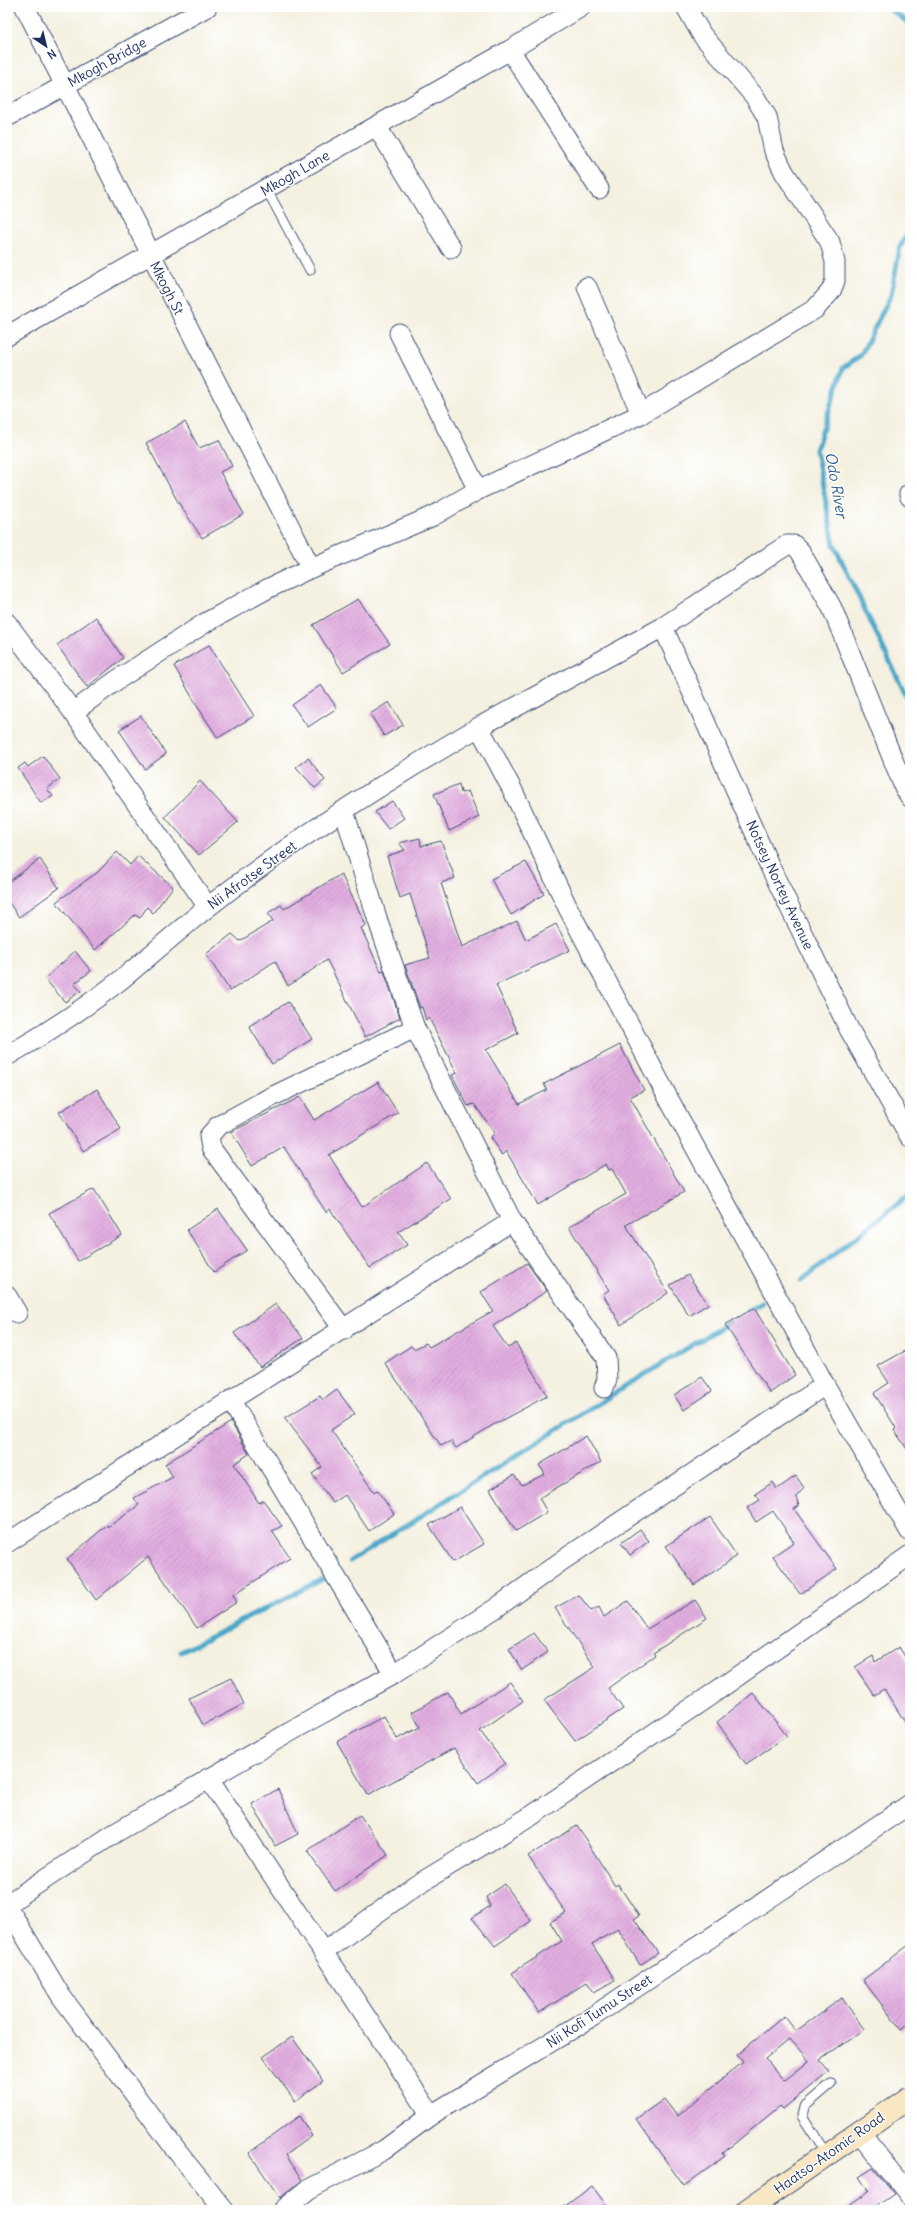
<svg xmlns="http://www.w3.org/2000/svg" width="917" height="2217" font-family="Delius,sans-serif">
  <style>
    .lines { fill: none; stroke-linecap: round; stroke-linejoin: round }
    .stream { stroke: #4aa7c9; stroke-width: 5 }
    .building { fill: url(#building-hatch); fill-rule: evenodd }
    .service-casing { stroke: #3c4c72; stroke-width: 11 }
    .minor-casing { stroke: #3c4c72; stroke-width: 21 }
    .secondary-casing { stroke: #3c4c72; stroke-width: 24 }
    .service { stroke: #fff; stroke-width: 9 }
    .minor { stroke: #fff; stroke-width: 19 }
    .secondary { stroke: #f9e7c3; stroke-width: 22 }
    .labels { text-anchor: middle; stroke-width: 3; stroke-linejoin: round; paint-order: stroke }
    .street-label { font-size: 14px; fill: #1b2f5e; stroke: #fff }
    .water-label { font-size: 15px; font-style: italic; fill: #2e5f89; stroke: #fff }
  </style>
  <defs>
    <pattern id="building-hatch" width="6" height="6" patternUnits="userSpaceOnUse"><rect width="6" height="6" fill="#e1addf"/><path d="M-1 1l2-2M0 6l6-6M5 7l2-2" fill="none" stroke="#c095c2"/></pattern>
  </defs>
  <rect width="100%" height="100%" fill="#fff"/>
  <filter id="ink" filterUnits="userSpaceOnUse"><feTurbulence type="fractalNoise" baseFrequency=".025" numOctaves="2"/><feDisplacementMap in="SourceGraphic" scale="8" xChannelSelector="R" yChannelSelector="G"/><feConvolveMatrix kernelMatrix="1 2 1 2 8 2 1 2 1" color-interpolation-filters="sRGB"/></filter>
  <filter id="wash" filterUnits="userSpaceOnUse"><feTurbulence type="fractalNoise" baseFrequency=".012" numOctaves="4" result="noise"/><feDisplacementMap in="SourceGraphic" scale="16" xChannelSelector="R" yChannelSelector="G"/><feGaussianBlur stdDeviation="0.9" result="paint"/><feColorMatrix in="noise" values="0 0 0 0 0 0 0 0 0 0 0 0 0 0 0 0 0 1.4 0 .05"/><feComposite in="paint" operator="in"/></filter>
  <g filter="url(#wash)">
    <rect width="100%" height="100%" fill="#f4f1e1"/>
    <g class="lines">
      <g class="stream">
        <polyline points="887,7 910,24"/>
        <polyline points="910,229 900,247 891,295 861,355 843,368 816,450 834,545 910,704"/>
        <polyline points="801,1281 910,1194"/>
        <polyline points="749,1311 762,1303"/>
        <polyline points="350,1561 647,1373 730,1322"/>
        <polyline points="181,1652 323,1579"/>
      </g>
    </g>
    <g id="blocks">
      <g class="building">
        <polygon points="185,422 199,448 219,440 232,466 220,472 244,514 202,538 178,502 146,443"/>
        <polygon points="358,599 390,644 343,672 313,625"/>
        <polygon points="96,617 123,658 87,687 57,645"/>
        <polygon points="209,645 254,716 218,738 199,709 174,666"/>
        <polygon points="321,685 337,708 308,727 292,705"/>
        <polygon points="389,702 403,725 384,736 370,714"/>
        <polygon points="141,716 166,754 145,769 119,730"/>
        <polygon points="43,756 60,779 47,789 53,796 41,803 18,768 25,763 28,767"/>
        <polygon points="308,758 325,780 315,788 296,767"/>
        <polygon points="200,781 238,822 199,855 165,817"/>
        <polygon points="459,784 461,793 468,791 479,817 449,831 434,794"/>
        <polygon points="392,801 404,818 388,829 375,812"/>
        <polygon points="420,838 421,846 441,841 455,878 441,883 462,947 517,921 526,940 556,924 570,950 496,985 518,1033 486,1050 519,1104 547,1090 544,1084 620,1045 644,1090 630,1097 684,1192 626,1225 668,1293 621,1325 603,1294 609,1290 569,1227 626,1194 612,1169 609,1170 606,1164 538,1205 506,1151 502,1155 490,1138 495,1133 474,1104 468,1106 452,1075 457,1073 429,1018 426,1020 422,1007 420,1008 405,965 430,958 410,894 400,898 387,856 405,850 399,843"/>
        <polygon points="117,852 130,865 138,856 173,887 153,913 147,907 140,918 135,915 95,950 56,902 98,872"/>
        <polygon points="40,859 59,888 19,917 7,900 7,883"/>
        <polygon points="526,862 544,894 511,915 491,879"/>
        <polygon points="341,874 366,925 361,928 381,972 384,971 400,1018 365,1037 327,960 288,986 275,961 230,991 206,954 232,934 240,941 273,921 268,913 281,905 284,909"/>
        <polygon points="75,951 91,971 74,984 81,991 65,1002 45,979"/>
        <polygon points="288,1002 312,1039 272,1064 249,1026"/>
        <polygon points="378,1082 398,1113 329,1155 362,1207 427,1163 451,1199 398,1232 407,1245 370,1268 330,1209 326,1212 284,1147 252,1166 231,1132 300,1097 314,1120"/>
        <polygon points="97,1089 121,1129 83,1151 59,1112"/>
        <polygon points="94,1189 122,1235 78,1261 49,1213"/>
        <polygon points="218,1209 247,1250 214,1272 187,1230"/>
        <polygon points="527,1263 547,1291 493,1326 508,1348 516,1343 547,1396 493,1425 456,1448 451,1441 441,1446 385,1363 411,1346 414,1349 426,1343 429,1347 493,1311 481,1292"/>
        <polygon points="688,1275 708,1304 689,1316 670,1285"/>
        <polygon points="276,1304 303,1338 260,1367 234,1333"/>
        <polygon points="754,1308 795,1375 770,1393 725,1325"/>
        <polygon points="905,1351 910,1358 910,1453 894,1430 896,1428 874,1393 889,1383 878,1366"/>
        <polygon points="702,1377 712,1391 684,1410 674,1395"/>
        <polygon points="337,1390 355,1414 331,1430 374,1492 377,1490 394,1514 369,1531 345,1495 333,1503 312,1474 322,1467 285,1418 320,1396 323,1400"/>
        <polygon points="231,1422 249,1454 234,1464 259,1503 263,1500 282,1526 272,1531 290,1558 233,1595 237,1602 197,1628 148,1557 96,1600 67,1559 107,1525 108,1527 139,1505 134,1498 173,1477 165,1464"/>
        <polygon points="586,1436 601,1462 539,1498 547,1512 516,1531 490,1489 514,1475 522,1485 545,1474 539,1465"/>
        <polygon points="796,1476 804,1488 796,1497 799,1506 794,1509 837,1569 800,1594 773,1556 794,1542 773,1511 756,1522 747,1508 760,1500 755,1494 773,1482 777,1489"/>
        <polygon points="460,1507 484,1544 453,1562 429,1525"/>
        <polygon points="710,1517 737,1556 694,1585 666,1546"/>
        <polygon points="640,1529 649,1541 630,1555 621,1543"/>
        <polygon points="579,1595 591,1611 599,1607 604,1617 628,1601 647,1629 695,1600 707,1618 653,1653 655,1655 608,1688 623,1709 575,1741 544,1700 595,1667 555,1608"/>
        <polygon points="534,1633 548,1652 522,1670 509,1649"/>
        <polygon points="899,1647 910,1665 910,1730 884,1689 874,1695 855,1667 873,1656 875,1662"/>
        <polygon points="231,1678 244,1704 203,1725 189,1698"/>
        <polygon points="510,1682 523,1701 480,1731 505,1764 478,1783 454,1748 368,1795 337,1742 384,1716 397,1739 420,1727 412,1712 448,1692 461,1714"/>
        <polygon points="753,1693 787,1736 746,1764 717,1722"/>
        <polygon points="278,1789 298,1834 275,1846 252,1804"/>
        <polygon points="360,1815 388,1855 335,1891 307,1851"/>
        <polygon points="577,1826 615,1886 618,1884 639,1916 634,1919 658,1953 640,1965 618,1929 592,1944 615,1980 594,1992 587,1982 539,2013 512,1973 562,1941 550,1922 566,1913 528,1856"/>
        <polygon points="505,1884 531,1921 495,1946 472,1918 490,1906 486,1897"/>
        <polygon points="910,1944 910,2022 901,2030 863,1980"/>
        <path d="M842,1998L864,2029L820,2060L829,2071L783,2109L780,2106L723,2153L725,2156L684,2186L636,2119L664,2099L677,2116L743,2062L737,2055L784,2016L796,2031ZM790,2039L809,2061L784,2081L766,2059Z"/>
        <polygon points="292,2037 323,2081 295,2101 263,2057"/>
        <polygon points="299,2116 312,2136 286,2155 302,2180 280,2198 249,2153"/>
        <polygon points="873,2168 894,2194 871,2210 842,2210 869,2191 859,2177"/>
        <polygon points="592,2186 610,2210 560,2210"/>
      </g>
    </g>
  </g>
  <g filter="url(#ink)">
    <use href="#blocks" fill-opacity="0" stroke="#3c4c72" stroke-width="1"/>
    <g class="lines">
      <g class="service-casing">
        <g id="service">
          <polyline points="267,190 310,270"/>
          <polyline points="827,2154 802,2116 804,2107 831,2084"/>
        </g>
      </g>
      <g class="minor-casing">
        <g id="minor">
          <polyline points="25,7 311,568"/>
          <polyline points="510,50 599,189"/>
          <polyline points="7,117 207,7"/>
          <polyline points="377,127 451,248"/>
          <polyline points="587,287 641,414"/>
          <polyline points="399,333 478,490"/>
          <polyline points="7,336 510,50 581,7"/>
          <polyline points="909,494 910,497"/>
          <polyline points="7,623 73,712 208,907"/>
          <polyline points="663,627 771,869 849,1029 910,1137"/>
          <polyline points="73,712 117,680 205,623 269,588 311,568 433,516 478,490 641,414 815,309 831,291 835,281 835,262 830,242 784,172 774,151 767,117 755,97 702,35 686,7"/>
          <polyline points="479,727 663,627 776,552 787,545 794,545 800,551 832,608 904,787 910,797"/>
          <polyline points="344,811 378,921 415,1028 512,1221 606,1358 607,1379 604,1388"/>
          <path d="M7,1056C47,1033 86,1007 122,979C151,955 179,930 208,907C293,840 386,781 479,727L513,791L568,908L666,1094L825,1385L910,1532"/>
          <polyline points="7,1296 17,1313"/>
          <polyline points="344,1330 211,1148 209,1136 218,1126 269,1098 415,1028"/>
          <polyline points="231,1401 394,1674"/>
          <polyline points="7,1543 512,1221"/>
          <polyline points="208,1778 431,2115"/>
          <polyline points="7,1904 115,1833 316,1717 394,1674 496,1608 563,1560 825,1385"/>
          <polyline points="7,1906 61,1996 179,2154 224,2210"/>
          <polyline points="323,1952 415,1886 531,1816 708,1697 910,1555"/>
          <polyline points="859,2132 910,2196"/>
          <polyline points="283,2210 309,2189 384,2150 431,2115 592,2017 910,1804"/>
        </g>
      </g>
      <g class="secondary-casing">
        <polyline id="secondary" points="747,2210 910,2097"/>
      </g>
      <use href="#service" class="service"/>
      <use href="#minor" class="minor"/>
      <use href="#secondary" class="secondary"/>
    </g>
  </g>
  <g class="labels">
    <g class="street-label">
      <text transform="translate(107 62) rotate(-29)" y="5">Mkogh Bridge</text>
      <text transform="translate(295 173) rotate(-30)" y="5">Mkogh Lane</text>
      <text transform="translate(167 288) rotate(63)" y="5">Mkogh St</text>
      <text transform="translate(252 875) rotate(-36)" y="5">Nii Afrotse Street</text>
      <text transform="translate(780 885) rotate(65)" y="5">Notsey Nortey Avenue</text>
      <text transform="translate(599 2011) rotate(-33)" y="5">Nii Kofi Tumu Street</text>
      <text transform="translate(829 2153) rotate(-35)" y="5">Haatso-Atomic Road</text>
    </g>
    <g class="water-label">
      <text transform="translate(836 485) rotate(80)" y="5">Odo River</text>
    </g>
  </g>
  <rect width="917" height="2217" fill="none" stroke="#fff" stroke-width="24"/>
  <g transform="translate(46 46) rotate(145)" stroke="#ffffff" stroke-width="3" paint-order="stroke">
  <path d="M0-3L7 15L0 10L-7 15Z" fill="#1b2f5e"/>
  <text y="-6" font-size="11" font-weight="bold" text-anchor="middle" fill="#1b2f5e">N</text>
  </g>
</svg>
